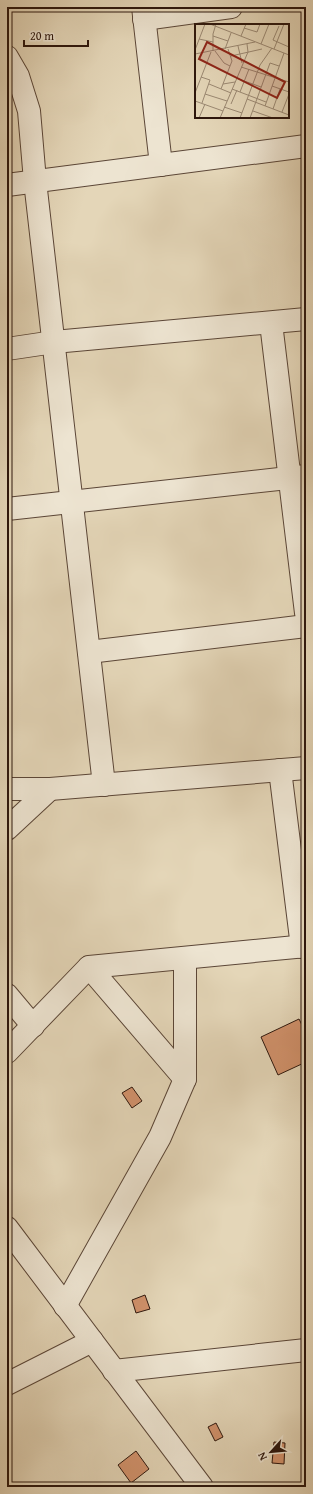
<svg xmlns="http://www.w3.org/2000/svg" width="313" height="1494" font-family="'Gentium Book Plus',serif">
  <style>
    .building { fill: #d2926c; stroke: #2d160c }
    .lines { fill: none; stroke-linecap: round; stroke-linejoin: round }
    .minor-casing { stroke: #5b4637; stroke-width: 24 }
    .minor { stroke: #ede4d1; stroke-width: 22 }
    .inset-road { fill: none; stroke: #9b8973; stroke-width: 1 }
    .view { fill: #8f2418; fill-opacity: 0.15; stroke: #8f2418; stroke-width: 2 }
    .inset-edge { fill: none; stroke: #2d160c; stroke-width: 2 }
  </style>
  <rect width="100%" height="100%" fill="#e4d6b8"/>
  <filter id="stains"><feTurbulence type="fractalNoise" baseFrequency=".005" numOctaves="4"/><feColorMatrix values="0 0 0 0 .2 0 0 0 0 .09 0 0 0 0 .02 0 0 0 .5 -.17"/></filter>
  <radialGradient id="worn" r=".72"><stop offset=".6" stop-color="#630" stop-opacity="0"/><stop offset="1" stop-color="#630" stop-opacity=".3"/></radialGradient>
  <g class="building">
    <polygon points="299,1019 306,1033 306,1062 278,1075 261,1037"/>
    <polygon points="132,1087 142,1101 132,1108 122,1093"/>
    <polygon points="145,1295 150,1309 136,1313 132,1300"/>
    <polygon points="216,1423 223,1437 215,1441 208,1427"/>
    <polygon points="274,1442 285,1443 284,1464 272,1463"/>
    <polygon points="136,1451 149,1469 131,1483 118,1465"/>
    <polygon points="302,1484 303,1487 287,1487"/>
  </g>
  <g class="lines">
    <g class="minor-casing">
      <g id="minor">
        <polyline points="143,7 161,165"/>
        <polyline points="144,19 231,7"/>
        <polyline points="7,57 18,76 29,111 35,181 104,785"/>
        <polyline points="7,185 306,146"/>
        <polyline points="271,323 306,613"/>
        <polyline points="7,349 54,342 306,319"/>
        <polyline points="7,509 306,476"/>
        <polyline points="89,652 306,626"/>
        <polyline points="280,770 302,947"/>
        <polyline points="7,789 50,789 306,768"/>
        <polyline points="7,829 50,789"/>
        <polyline points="89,967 185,1079"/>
        <polyline points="7,995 33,1026"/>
        <polyline points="7,1052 89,967 306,946"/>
        <polyline points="7,1228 202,1487"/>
        <polyline points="65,1306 160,1137 185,1079 185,958"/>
        <polyline points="114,1371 306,1350"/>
        <polyline points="7,1384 92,1341"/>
      </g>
    </g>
    <use href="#minor" class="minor"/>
  </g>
  <g transform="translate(195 24)">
    <rect width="94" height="94" fill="#e4d6b8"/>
    <path class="inset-road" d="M15,0L94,31M84,2L78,16L94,23M49,4L62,8L65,0M18,12L33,17M46,12L51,0M4,15L18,18M66,20L74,0M43,22L47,39M30,25L36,9M79,25L89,0M0,26L10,0M18,27V10L21,0M20,27L29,39L35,42M0,30L60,18M36,32L67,25M46,43L94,58M6,53L15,56L7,79M41,54L66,63M14,60L36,69M28,60L40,58M77,62L94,68M26,65L37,37L33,25M37,65L71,78M45,68L54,45M0,69L16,28M10,70L32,77M52,75L94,91M0,77L28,87M36,80L42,66M70,82L89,29M29,83L47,89M78,85L85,65M58,87L78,94M87,88L94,70M4,94L10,80M25,94L53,28L52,20M45,94L65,41L77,24M55,94L75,39L84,42"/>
    <path class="view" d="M12,18L90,58L82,74L4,35Z"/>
    <rect width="94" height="94" class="inset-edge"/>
  </g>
  <rect width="313" height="1494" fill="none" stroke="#e4d6b8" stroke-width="24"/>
  <rect x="8" y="8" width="297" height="1478" fill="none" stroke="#2d160c" stroke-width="2"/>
  <rect x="12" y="12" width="289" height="1470" fill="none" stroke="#2d160c"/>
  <g transform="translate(271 1452) rotate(243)" stroke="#ede4d1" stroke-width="3" paint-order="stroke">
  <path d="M0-3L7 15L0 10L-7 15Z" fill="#2d160c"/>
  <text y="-6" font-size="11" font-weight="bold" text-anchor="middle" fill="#2d160c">N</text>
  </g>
  <path d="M24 40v6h64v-6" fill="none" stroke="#2d160c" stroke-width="2"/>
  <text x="30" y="40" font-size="12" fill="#2d160c" stroke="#ede4d1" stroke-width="3" paint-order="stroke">20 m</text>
  <rect width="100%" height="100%" filter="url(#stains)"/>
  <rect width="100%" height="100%" fill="url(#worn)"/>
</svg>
